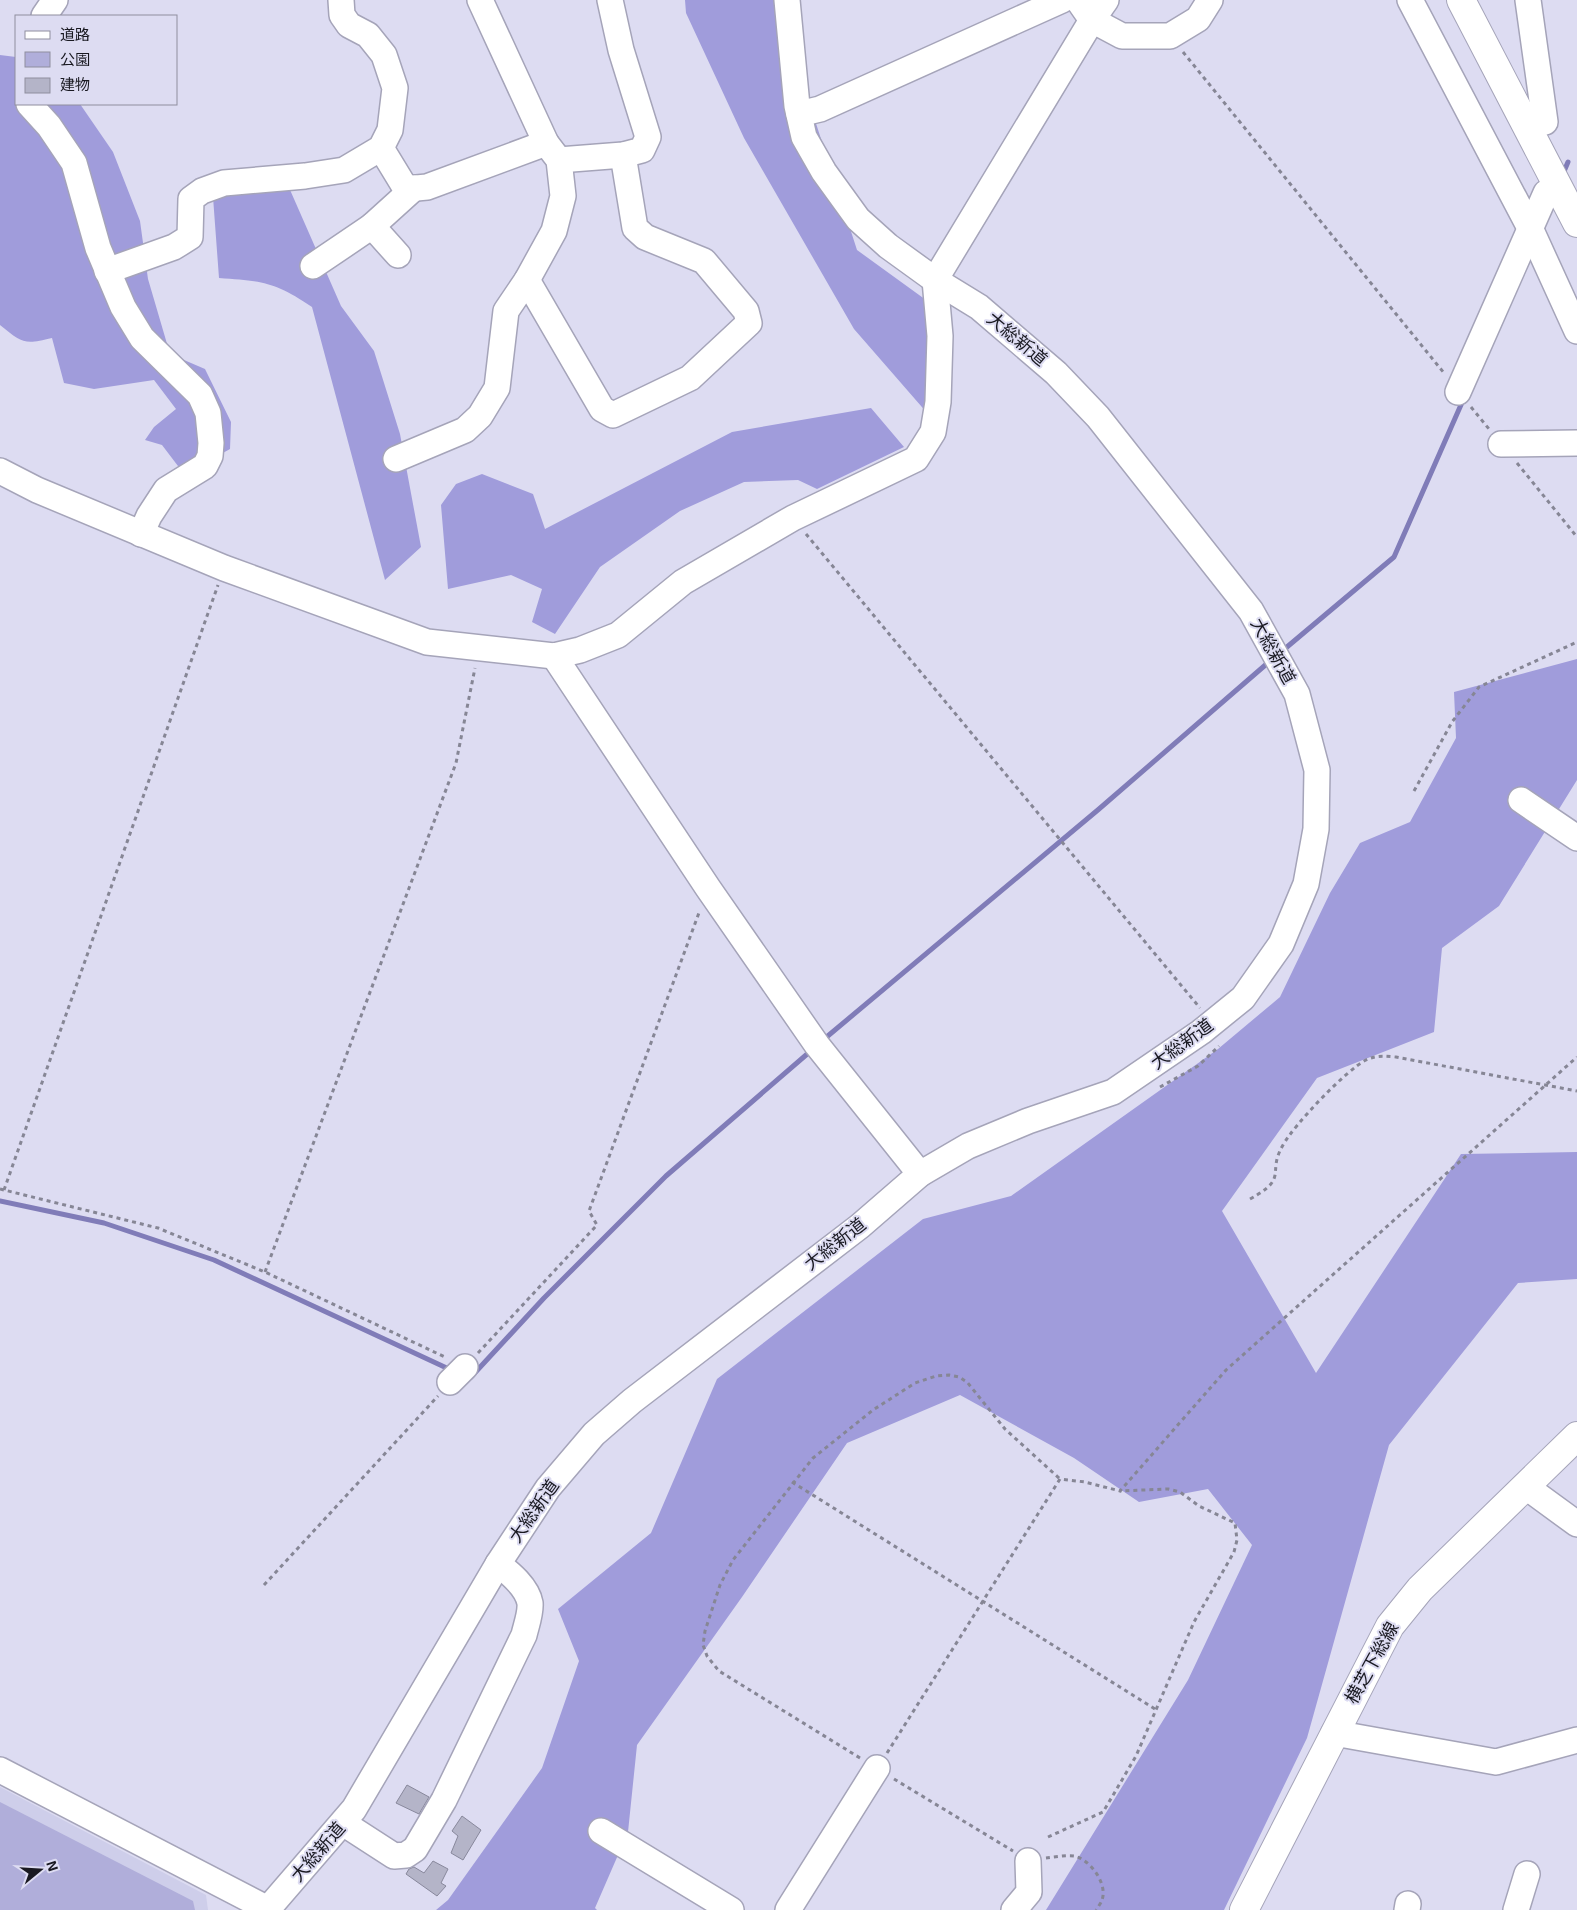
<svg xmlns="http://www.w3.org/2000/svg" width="1577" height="1910" font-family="'Exo 2','Noto Sans JP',sans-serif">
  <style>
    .built { fill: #ceceea }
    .green { fill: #b0aeda }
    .forest { fill: #a09cdb }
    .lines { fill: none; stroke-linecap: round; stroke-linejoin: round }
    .stream { stroke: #807cb8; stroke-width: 5 }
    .building { fill: #b4b4c8; stroke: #88889c }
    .minor-casing { stroke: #a5a4b9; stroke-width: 28 }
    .major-casing { stroke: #a5a4b9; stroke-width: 30 }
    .highway-casing { stroke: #a5a4b9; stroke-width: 30 }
    .path { stroke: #868695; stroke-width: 3; stroke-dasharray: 4 4; stroke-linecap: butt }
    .minor { stroke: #fff; stroke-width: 25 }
    .major { stroke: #fff; stroke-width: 28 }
    .highway { stroke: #fff; stroke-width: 28 }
    .labels { text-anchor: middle; stroke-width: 4; stroke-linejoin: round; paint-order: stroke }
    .street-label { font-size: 18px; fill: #191921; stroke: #dddcf2 }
  </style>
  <rect width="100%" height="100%" fill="#dddcf2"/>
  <polygon class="built" points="0,1787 206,1895 208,1910 0,1910"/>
  <polygon class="green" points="0,1802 193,1901 195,1910 0,1910"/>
  <g class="forest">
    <polygon points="685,0 776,0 857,250 926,300 928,414 854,329 744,138 686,13"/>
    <path d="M0,55L16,57V104H80L113,152L140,221L148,279L170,354L205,369L231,422L230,449L194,469L178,466L162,445L145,440L154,427L176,409L154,380L94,389L64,383L52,338C24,345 22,343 0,325Z"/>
    <path d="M287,183L341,306L374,351L400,434L421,547L385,580L312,307C275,282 262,281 219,278L213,197Z"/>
    <polygon points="871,408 904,447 817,489 798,480 744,482 680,511 600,567 555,634 532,622 542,589 511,575 448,589 441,505 456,484 482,474 533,494 545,529 732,432"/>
    <polygon points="1577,659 1577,780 1499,906 1442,948 1434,1032 1317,1078 1222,1211 1316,1373 1461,1154 1577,1152 1577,1279 1518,1283 1389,1445 1307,1738 1224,1910 1046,1910 1188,1680 1252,1545 1208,1489 1139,1502 1074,1458 960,1395 847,1443 742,1597 637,1745 628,1832 595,1908 597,1910 436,1910 448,1900 542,1768 579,1661 558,1609 651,1533 717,1379 923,1219 1011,1196 1218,1049 1280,997 1330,893 1360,843 1410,822 1456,738 1454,692"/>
  </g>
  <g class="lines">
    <g class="stream">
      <polyline points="1562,176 1568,162"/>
      <polyline points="1281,652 1394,557 1464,398"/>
      <polyline points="823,1040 1099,809 1270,661"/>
      <polyline points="0,1201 104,1223 214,1260 451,1370"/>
      <polyline points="471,1377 544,1298 666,1176 813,1049"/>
    </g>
  </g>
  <g class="building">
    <polygon points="407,1785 429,1797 419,1814 396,1803"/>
    <polygon points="462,1816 481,1830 463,1860 451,1853 458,1836 452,1831"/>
    <polygon points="433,1861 448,1869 441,1883 446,1886 437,1896 406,1874 409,1869 414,1867 424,1873"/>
  </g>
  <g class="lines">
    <g class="minor-casing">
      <g id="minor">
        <polyline points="1078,0 1092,20 1122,36 1170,36 1198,19 1210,0"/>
        <polyline points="1410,0 1531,230 1577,331"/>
        <polyline points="1528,0 1545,122"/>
        <polyline points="44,16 55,0"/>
        <polyline points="29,104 49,126 74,163 98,248 123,307 142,338 200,395 208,413 211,443 210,456 205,466 166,490 149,516 141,534"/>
        <polyline points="799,114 820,109 1062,0"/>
        <polyline points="381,148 406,189 427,187 546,143"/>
        <polyline points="559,160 623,155 642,150 648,137 621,50 610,0"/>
        <polyline points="372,226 398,255"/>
        <polyline points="313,266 372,226 414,188"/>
        <polyline points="107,271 174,247 190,237 191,199 202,191 224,183 305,176 344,170 381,148 390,130 395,88 384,55 368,35 349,25 342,15 341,0"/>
        <polyline points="527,280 602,409 613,415 690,378 749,323 746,311 704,261 645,237 635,228 623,155"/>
        <polyline points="1458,392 1546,193"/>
        <polyline points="1501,444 1577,443"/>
        <polyline points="396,459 465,430 480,416 497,388 506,311 527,280 554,231 563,196 559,160 546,143 480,0"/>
        <polyline points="0,471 37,490 224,568 427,642 554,656 580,650 618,635 683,582 793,518 916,459 933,432 938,402 940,336 935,280 1092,20 1106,0"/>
        <polyline points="554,656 708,888 817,1045 920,1174"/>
        <polyline points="1521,800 1577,838"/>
        <polyline points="450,1382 465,1367"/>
        <polyline points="1525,1486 1577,1524"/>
        <polyline points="1334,1733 1496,1762 1577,1740"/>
        <polyline points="0,1770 268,1909"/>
        <path d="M343,1823L394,1856L406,1855L415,1849L444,1800L524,1635C526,1626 531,1613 530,1603C527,1587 510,1573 498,1564"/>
        <polyline points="601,1831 731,1910"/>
        <polyline points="267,1910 354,1809 498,1564 548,1488 594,1434 632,1401 860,1226 920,1174 968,1146 1028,1121 1113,1092 1201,1032 1243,998 1281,944 1306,884 1316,829 1317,770 1297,694 1251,611 1098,417 1056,373 979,307 935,280 888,246 858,219 824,172 804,137 797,106 787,0"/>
        <polyline points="788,1910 877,1768"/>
        <polyline points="1014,1910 1029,1892 1028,1861"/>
        <polyline points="1407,1910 1408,1904"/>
        <polyline points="1516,1910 1527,1874"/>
      </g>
    </g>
    <g class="major-casing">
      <polyline id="major" points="1244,1910 1390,1626 1420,1589 1577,1436"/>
    </g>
    <g class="highway-casing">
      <polyline id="highway" points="1461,0 1577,223"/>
    </g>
    <g class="path">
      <polyline points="1183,52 1444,373"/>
      <polyline points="1471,407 1489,429"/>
      <polyline points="1517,463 1577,537"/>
      <polyline points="806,534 1200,1008"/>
      <polyline points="1414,791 1452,722 1479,687 1577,642"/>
      <polyline points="1160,1087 1198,1066 1219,1046"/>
      <polyline points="0,1189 158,1228 265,1272 447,1358"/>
      <polyline points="4,1190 218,585"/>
      <path d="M1250,1199C1290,1177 1266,1174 1283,1145C1294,1125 1346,1070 1366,1060C1376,1055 1385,1056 1396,1057L1577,1091"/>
      <polyline points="265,1272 456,763 475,668"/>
      <polyline points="478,1353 597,1225 589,1211 700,910"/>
      <polyline points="792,1482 1155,1709"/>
      <polyline points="264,1585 438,1396"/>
      <polyline points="887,1753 1060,1479 1085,1482 1120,1491 1226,1370 1577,1057"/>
      <polyline points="860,1758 719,1671 707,1656 703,1645 705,1631 720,1585 733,1560 813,1458 873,1410 915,1383 936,1376 949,1375 959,1377 967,1382 1005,1429 1060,1479"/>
      <polyline points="894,1779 1013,1851"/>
      <polyline points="1048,1837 1103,1812 1112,1797 1136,1756 1194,1622 1234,1552 1237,1540 1235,1523 1199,1506 1180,1492 1168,1489 1120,1491"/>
      <path d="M1046,1858C1055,1857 1065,1855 1074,1856C1090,1859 1108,1884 1102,1900C1101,1903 1098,1907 1096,1910"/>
    </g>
    <use href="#minor" class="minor"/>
    <use href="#major" class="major"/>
    <use href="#highway" class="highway"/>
  </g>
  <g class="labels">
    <g class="street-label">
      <text transform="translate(1017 339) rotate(40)" y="6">大総新道</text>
      <text transform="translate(1273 651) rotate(61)" y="6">大総新道</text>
      <text transform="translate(1182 1044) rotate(-36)" y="6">大総新道</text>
      <text transform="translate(835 1244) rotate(-38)" y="6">大総新道</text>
      <text transform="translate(534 1511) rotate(-55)" y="6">大総新道</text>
      <text transform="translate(1372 1663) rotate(-61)" y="6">横芝下総線</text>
      <text transform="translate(318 1852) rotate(-49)" y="6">大総新道</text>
    </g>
  </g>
  <rect x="15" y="15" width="162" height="90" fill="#dddcf2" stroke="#8f8e9e"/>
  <rect x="25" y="31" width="25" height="8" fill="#ffffff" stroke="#8f8e9e"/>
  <text x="60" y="40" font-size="15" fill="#191921">道路</text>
  <rect x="25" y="52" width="25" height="15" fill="#b0aeda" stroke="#8f8e9e"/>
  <text x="60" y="65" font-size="15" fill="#191921">公園</text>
  <rect x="25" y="78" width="25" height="15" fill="#b4b4c8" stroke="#8f8e9e"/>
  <text x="60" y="90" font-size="15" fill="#191921">建物</text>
  <g transform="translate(40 1870) rotate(72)" stroke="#dddcf2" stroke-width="4" paint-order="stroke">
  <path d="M0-4L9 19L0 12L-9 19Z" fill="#191921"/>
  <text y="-8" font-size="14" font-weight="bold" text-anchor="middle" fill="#191921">N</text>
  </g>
</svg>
